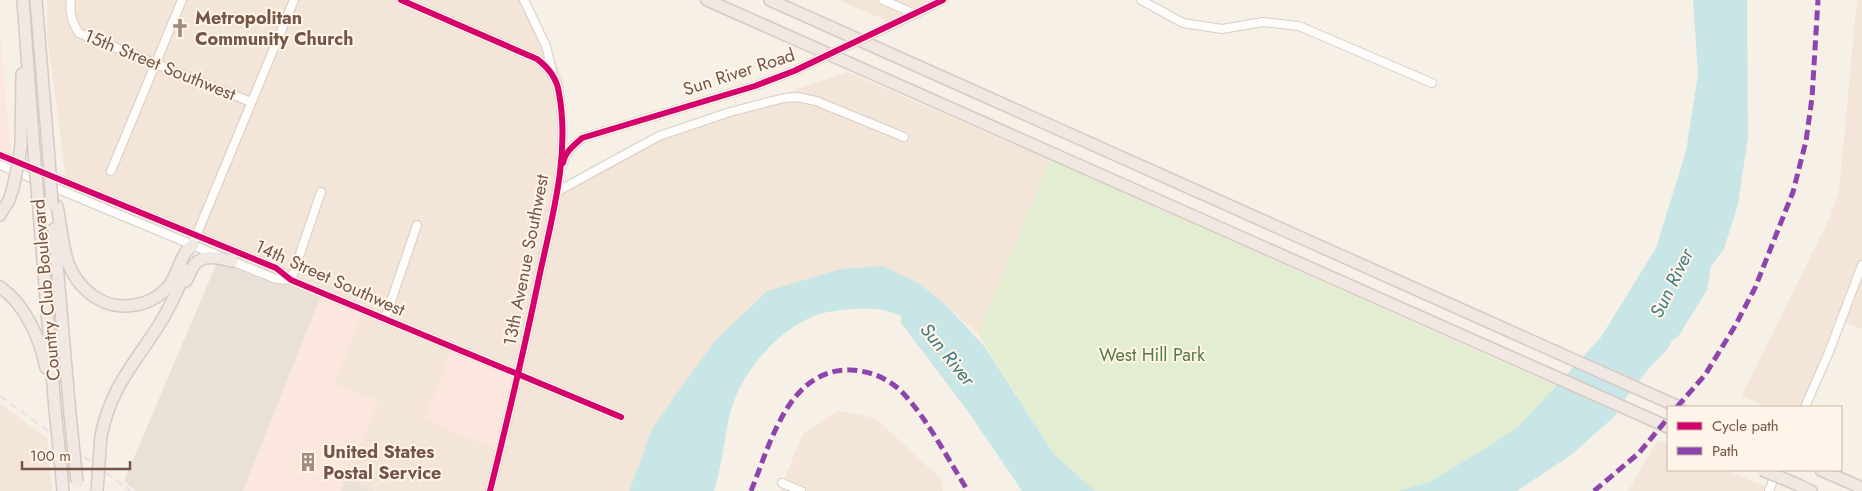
<svg xmlns="http://www.w3.org/2000/svg" width="1862" height="491" font-family="Jost,sans-serif">
  <style>
    .residential { fill: #f3e5d7 }
    .commercial { fill: #fbe7dd }
    .industrial { fill: #e9e0d8 }
    .green { fill: #e3edd1 }
    .water { fill: #c9e6e7 }
    .lines { fill: none; stroke-linecap: round; stroke-linejoin: round }
    .minor-casing { stroke: #d8cdc5; stroke-width: 10 }
    .highway-casing { stroke: #d5cac4; stroke-width: 14 }
    .minor { stroke: #fefdfb; stroke-width: 8 }
    .highway { stroke: #f1e7e3; stroke-width: 11 }
    .rail { stroke: #e4e1e4; stroke-width: 2; stroke-dasharray: 8 5; stroke-linecap: butt }
    .minor-bridge-casing { stroke: #d8cdc5; stroke-width: 10; stroke-linecap: butt }
    .highway-bridge-casing { stroke: #d5cac4; stroke-width: 14; stroke-linecap: butt }
    .minor-bridge { stroke: #fefdfb; stroke-width: 8 }
    .highway-bridge { stroke: #f1e7e3; stroke-width: 11 }
    .quiet { stroke: #8e44ad; stroke-width: 5; stroke-dasharray: 10 5; stroke-linecap: butt }
    .cycleway-casing { stroke: #fff5e8; stroke-width: 9 }
    .cycleway { stroke: #d6006c; stroke-width: 6 }
    .labels { text-anchor: middle; stroke-width: 4; stroke-linejoin: round; paint-order: stroke }
    .poi-label { font-size: 18px; font-weight: bold; fill: #755547; stroke: #fff5e8; text-anchor: start }
    .street-label { font-size: 18px; fill: #755547; stroke: #fff5e8 }
    .park-label { font-size: 18px; fill: #537b3f; stroke: #fff5e8 }
    .water-label { font-size: 19px; font-style: italic; fill: #3d7a83; stroke: #fff5e8 }
  </style>
  <rect width="100%" height="100%" fill="#f7f0e7"/>
  <g class="residential">
    <polygon points="47,0 530,0 564,82 563,133 558,190 659,136 847,72 1050,160 978,334 946,305 917,282 882,266 841,269 652,429 629,491 376,491 346,479 378,401 335,384 291,280 276,268 66,179 47,34"/>
    <polygon points="839,0 943,0 894,24"/>
    <polygon points="1857,0 1862,0 1862,329 1836,319 1802,407 1765,407 1742,395 1830,217 1839,191"/>
    <polygon points="0,404 47,438 52,491 0,491"/>
    <polygon points="838,411 875,418 941,479 943,491 779,491 803,434"/>
    <polygon points="1658,440 1668,444 1668,470 1726,470 1770,489 1769,491 1628,491"/>
  </g>
  <g class="commercial">
    <polygon points="0,33 12,160 0,155"/>
    <polygon points="322,293 363,310 335,384 378,401 341,491 243,491"/>
    <polygon points="453,347 519,374 500,451 424,419"/>
  </g>
  <g class="industrial">
    <polygon points="219,258 322,293 243,491 136,491 124,481"/>
    <polygon points="346,479 376,491 341,491"/>
  </g>
  <polygon class="green" points="1050,160 1556,386 1517,428 1432,481 1398,491 1095,491 1054,454 978,334"/>
  <g class="water">
    <polygon points="1693,0 1747,0 1748,137 1738,204 1724,249 1711,266 1707,290 1678,337 1672,340 1668,349 1651,366 1627,396 1615,416 1571,455 1517,491 1398,491 1432,481 1517,428 1601,337 1656,248 1686,151 1698,74"/>
    <path d="M882,266L917,282L946,305L985,347L1054,454L1095,491H1022L967,410L901,323V316C884,309 875,308 857,309C844,309 831,311 819,314C782,327 750,363 735,398C727,418 726,437 722,458C720,469 717,480 714,491H629L652,429L674,397L715,341L767,291L841,269Z"/>
  </g>
  <g class="lines">
    <g class="minor-casing">
      <g id="minor">
        <path d="M71,0C69,13 72,22 79,33L251,102"/>
        <path d="M401,0L537,59C549,68 557,78 559,93C570,153 553,214 540,273C525,346 508,418 490,491"/>
        <polyline points="524,0 546,46 553,75"/>
        <polyline points="883,0 915,14 943,0"/>
        <polyline points="1141,0 1183,23 1222,29 1263,22 1299,26 1432,83"/>
        <polyline points="0,155 276,268 291,280 621,417"/>
        <path d="M563,164C565,152 574,145 582,138L755,86L794,71"/>
        <polyline points="0,165 219,256"/>
        <polyline points="111,171 182,0"/>
        <polyline points="558,191 659,136 730,112 784,98 797,97 816,101 904,137"/>
        <polyline points="194,241 294,0"/>
        <polyline points="229,260 276,279 291,280"/>
        <polyline points="291,280 321,192"/>
        <polyline points="385,319 417,225"/>
        <polyline points="1805,407 1829,352 1862,265"/>
        <polyline points="782,483 801,491"/>
        <polyline points="1769,491 1777,470"/>
      </g>
    </g>
    <g class="highway-casing">
      <g id="highway">
        <polyline points="23,0 34,150"/>
        <polyline points="36,0 49,159"/>
        <polyline points="707,0 1668,427"/>
        <polyline points="770,0 1679,407"/>
        <polyline points="21,145 22,74"/>
        <polyline points="38,200 55,409"/>
        <path d="M57,206C61,225 62,245 68,263C77,286 97,305 122,306C138,306 154,301 165,290C175,281 177,268 183,257C185,252 189,248 193,245"/>
        <polyline points="0,215 9,200 13,188"/>
        <polyline points="54,229 70,414"/>
        <path d="M186,281C189,276 192,267 196,263C206,253 222,259 232,261"/>
        <path d="M0,287C26,305 40,339 46,368"/>
        <path d="M101,436C111,388 131,368 157,328C169,310 178,290 186,270"/>
        <polyline points="61,467 63,491"/>
        <polyline points="1821,470 1862,488"/>
        <polyline points="1794,483 1811,491"/>
      </g>
    </g>
    <use href="#minor" class="minor"/>
    <use href="#highway" class="highway"/>
    <polyline class="rail" points="0,396 131,491"/>
    <g class="minor-bridge-casing">
      <polyline id="minor-bridge" points="794,71 915,14"/>
    </g>
    <g class="highway-bridge-casing">
      <g id="highway-bridge">
        <polyline points="34,150 38,200"/>
        <polyline points="49,159 52,204"/>
        <polyline points="13,188 19,160 21,145"/>
        <polyline points="55,409 61,467"/>
        <polyline points="70,414 77,482"/>
        <polyline points="1762,470 1794,483"/>
        <polyline points="97,491 101,436"/>
      </g>
    </g>
    <use href="#minor-bridge" class="minor-bridge"/>
    <use href="#highway-bridge" class="highway-bridge"/>
    <g class="quiet">
      <polyline points="1677,407 1705,375 1735,326 1755,288 1793,192 1806,141 1812,98 1818,0"/>
      <path d="M751,491C770,445 788,368 851,370C870,371 888,378 902,392C927,418 949,461 968,491"/>
      <polyline points="1594,491 1639,453 1668,418"/>
    </g>
    <g class="cycleway-casing">
      <g id="cycleway">
        <path d="M401,0L537,59C549,68 557,78 559,93C570,153 553,214 540,273C525,346 508,418 490,491"/>
        <polyline points="0,155 276,268 291,280 621,417"/>
        <path d="M563,163C565,152 574,145 582,138L755,86L794,71L943,0"/>
      </g>
    </g>
    <use href="#cycleway" class="cycleway"/>
  </g>
  <defs>
    <g id="church-bare" transform="scale(1.5)"><path d="M-1.2-6h2.4v3.5h3.3v2.4h-3.3V6h-2.4V-.1h-3.3v-2.4h3.3Z" fill="#a28b7f" stroke="#fff5e8" stroke-width="2.5" paint-order="stroke"/></g>
    <g id="building-bare" transform="scale(1.5)"><path d="M-4-6H4V6H1V3H-1V6H-4ZM-2.5-4.3h1.7v1.8h-1.7ZM.8-4.3h1.7v1.8H.8ZM-2.5-1h1.7V.8h-1.7ZM.8-1h1.7V.8H.8Z" fill="#a28b7f" stroke="#fff5e8" stroke-width="2.5" paint-order="stroke"/></g>
  </defs>
  <g fill-rule="evenodd">
    <use href="#church-bare" x="180" y="28"/>
    <use href="#building-bare" x="308" y="462"/>
  </g>
  <g class="labels">
    <g class="poi-label">
      <text x="195" y="24">Metropolitan<tspan x="195" dy="21">Community Church</tspan></text>
      <text x="323" y="458">United States<tspan x="323" dy="21">Postal Service</tspan></text>
    </g>
    <g class="street-label">
      <text transform="translate(160 65) rotate(22)" y="6">15th Street Southwest</text>
      <text transform="translate(739 72) rotate(-18)" y="6">Sun River Road</text>
      <text transform="translate(526 260) rotate(-79)" y="6">13th Avenue Southwest</text>
      <text transform="translate(330 278) rotate(24)" y="6">14th Street Southwest</text>
      <text transform="translate(46 290) rotate(-95)" y="6">Country Club Boulevard</text>
    </g>
    <g class="park-label">
      <text x="1152" y="361">West Hill Park</text>
    </g>
    <g class="water-label">
      <text transform="translate(1671 283) rotate(-64)" y="7">Sun River</text>
      <text transform="translate(948 354) rotate(51)" y="7">Sun River</text>
    </g>
  </g>
  <rect x="1667" y="406" width="175" height="65" fill="#fff5e8" stroke="#c8b5a8"/>
  <rect x="1677" y="422" width="25" height="8" fill="#d6006c" stroke="#c8b5a8"/>
  <text x="1712" y="431" font-size="15" fill="#755547">Cycle path</text>
  <rect x="1677" y="447" width="25" height="8" fill="#8e44ad" stroke="#c8b5a8"/>
  <text x="1712" y="456" font-size="15" fill="#755547">Path</text>
  <path d="M22 461v8h108v-8" fill="none" stroke="#755547" stroke-width="2.5"/>
  <text x="30" y="461" font-size="15" fill="#755547" stroke="#fff5e8" stroke-width="4" paint-order="stroke">100 m</text>
</svg>
